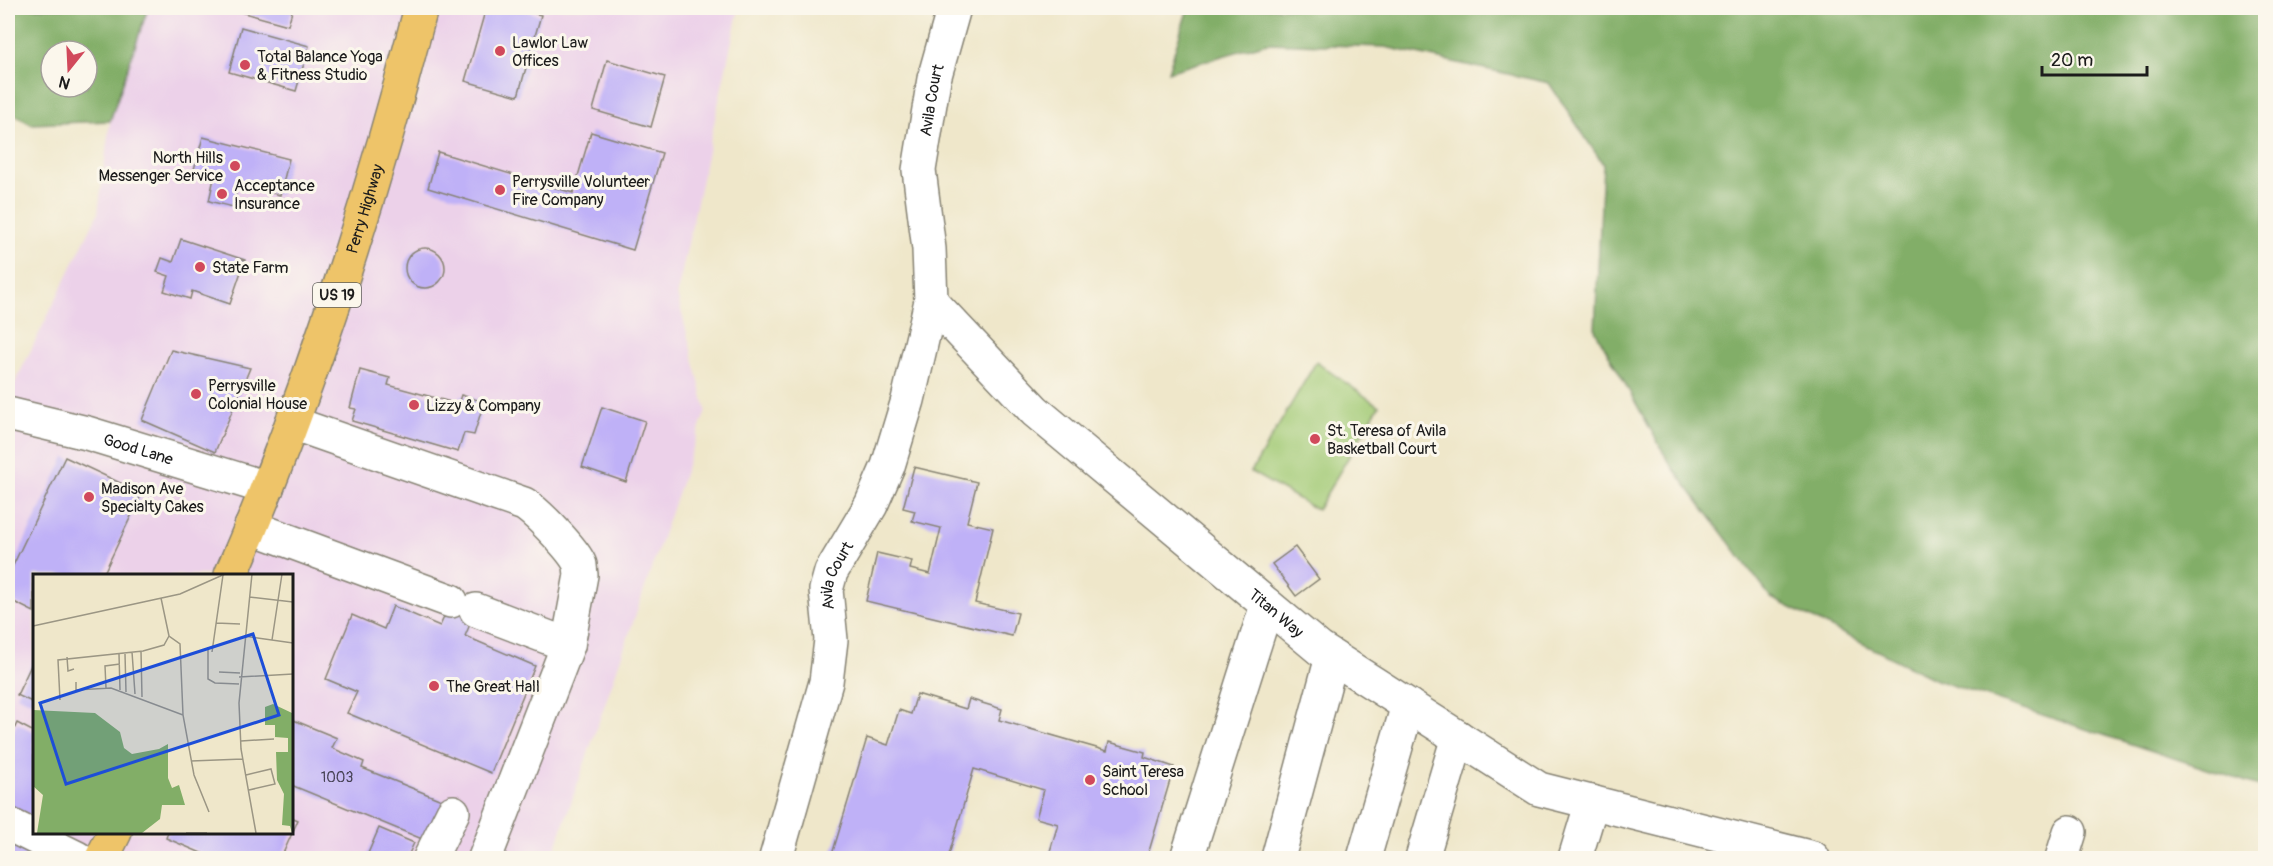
<svg xmlns="http://www.w3.org/2000/svg" width="2273" height="866" font-family="Pangolin,sans-serif">
  <style>
    .built { fill: #ecd1e9; fill-rule: evenodd }
    .green { fill: #a3ca76; stroke: #607349; stroke-width: 1.5 }
    .forest { fill: #82ae67; stroke: #4f6542; stroke-width: 1.5; fill-rule: evenodd }
    .building { fill: #bfb1f7 }
    .lines { fill: none; stroke-linecap: round; stroke-linejoin: round }
    .minor-casing { stroke: #868273; stroke-width: 36 }
    .major-casing { stroke: #868273; stroke-width: 36 }
    .minor { stroke: #fff; stroke-width: 33 }
    .major { stroke: #eec469; stroke-width: 33 }
    .poi-dot { fill: #d1495b; stroke: #fbf7ec; stroke-width: 2 }
    .labels { text-anchor: middle; stroke-width: 6; stroke-linejoin: round; paint-order: stroke }
    .number-label { font-size: 14px; fill: #454153 }
    .shield { fill: #fbf7ec; stroke: #5f5e5a; stroke-width: 1.5 }
    .shield-label { font-size: 15px; font-weight: bold; fill: #1c1c1c }
    .poi-label { font-size: 16px; fill: #1c1c1c; stroke: #fbf7ec; text-anchor: start }
    .street-label { font-size: 16px; fill: #1c1c1c; stroke: #fbf7ec }
    .inset-road { fill: none; stroke: #9b9684; stroke-width: 1.5 }
    .view { fill: #1d4ed8; fill-opacity: 0.15; stroke: #1d4ed8; stroke-width: 3 }
    .inset-edge { fill: none; stroke: #1c1c1c; stroke-width: 3 }
  </style>
  <rect width="100%" height="100%" fill="#fbf7ec"/>
  <filter id="ink" filterUnits="userSpaceOnUse"><feTurbulence type="fractalNoise" baseFrequency=".0167" numOctaves="2"/><feDisplacementMap in="SourceGraphic" scale="12" xChannelSelector="R" yChannelSelector="G"/><feConvolveMatrix kernelMatrix="1 2 1 2 8 2 1 2 1" color-interpolation-filters="sRGB"/></filter>
  <filter id="wash" filterUnits="userSpaceOnUse"><feTurbulence type="fractalNoise" baseFrequency=".008" numOctaves="4" result="noise"/><feDisplacementMap in="SourceGraphic" scale="24" xChannelSelector="R" yChannelSelector="G"/><feGaussianBlur stdDeviation="1.35" result="paint"/><feColorMatrix in="noise" values="0 0 0 0 0 0 0 0 0 0 0 0 0 0 0 0 0 1.4 0 .05"/><feComposite in="paint" operator="in"/></filter>
  <g filter="url(#wash)">
    <rect width="100%" height="100%" fill="#efe7ca"/>
    <path class="built" d="M148,8H739L677,294L706,410L552,858H8V397L98,213L110,121ZM34,575H291V832H34Z"/>
    <polygon class="green" points="1316,362 1379,406 1317,510 1251,472"/>
    <g class="forest">
      <path d="M8,8H148L110,121L31,124L8,111ZM51,51H87V87H51Z"/>
      <polygon points="1188,8 2265,8 2265,788 1936,680 1771,598 1670,464 1595,330 1603,164 1549,83 1385,47 1267,43 1168,72"/>
    </g>
    <g id="blocks">
      <g class="building">
        <polygon points="226,8 293,8 288,25"/>
        <polygon points="486,8 514,8 541,15 518,96 465,81"/>
        <polygon points="241,27 309,46 296,91 229,72"/>
        <polygon points="607,60 665,77 651,127 593,110"/>
        <polygon points="591,132 662,153 633,250 428,188 438,152 573,193"/>
        <polygon points="203,137 289,159 280,195 238,184 233,207 209,201 214,178 193,173"/>
        <polygon points="181,239 245,260 230,304 192,291 190,299 164,291 169,276 157,272 162,258 173,262"/>
        <circle cx="425" cy="268" r="20"/>
        <polygon points="171,350 250,368 215,452 142,420"/>
        <polygon points="360,370 390,378 388,385 458,404 461,395 484,402 474,435 464,433 458,452 352,421 356,409 350,408"/>
        <polygon points="602,407 645,421 626,482 582,467"/>
        <polygon points="65,457 142,493 103,575 34,575 34,612 8,599 8,576"/>
        <polygon points="914,467 977,482 967,522 993,528 975,603 1018,613 1012,636 866,601 877,553 912,561 910,569 930,574 941,528 912,521 915,511 903,508"/>
        <polygon points="1295,547 1319,579 1296,596 1272,564"/>
        <polygon points="453,597 477,608 465,636 535,666 491,773 347,713 357,692 326,679 352,615 384,629 393,606 440,626"/>
        <polygon points="34,659 34,703 17,695"/>
        <polygon points="917,694 966,709 969,699 1002,709 999,720 1107,751 1109,742 1145,752 1144,757 1174,767 1147,858 1048,858 1058,824 1036,818 1044,790 974,769 948,858 831,858 867,738 888,745 899,710 911,714"/>
        <polygon points="291,719 337,738 332,748 364,762 362,768 444,801 427,841 291,785"/>
        <polygon points="17,723 34,732 34,828 8,815 8,743"/>
        <polygon points="291,817 298,820 281,858 213,858 166,838 168,832 291,832"/>
        <polygon points="379,828 414,843 407,858 366,858"/>
        <polygon points="8,837 43,858 8,858"/>
      </g>
    </g>
  </g>
  <g filter="url(#ink)">
    <use href="#blocks" fill-opacity="0" stroke="#868273" stroke-width="1.5"/>
    <g class="lines">
      <g class="minor-casing">
        <g id="minor">
          <path id="s1" d="M931,301L1035,411L1320,649L1539,789L1813,858"/>
          <path id="s2" d="M8,414L87,433L267,488"/>
          <path d="M292,423L524,504C537,512 575,551 580,565C580,566 581,575 581,575L568,645L485,858"/>
          <polyline points="251,527 451,601"/>
          <polyline points="476,610 568,645"/>
          <polyline points="8,824 77,858"/>
          <polyline points="430,858 453,812"/>
          <path id="s3" d="M776,858L826,682L831,640L826,590L831,572L871,505L888,466L908,400L931,301L929,249L919,170L934,79L954,8"/>
          <polyline points="1187,858 1267,605"/>
          <polyline points="1278,858 1332,657"/>
          <polyline points="1364,858 1408,705"/>
          <polyline points="1422,858 1458,737"/>
          <polyline points="1575,858 1592,802"/>
          <polyline points="2062,858 2070,832"/>
        </g>
      </g>
      <g class="major-casing">
        <g id="major">
          <path id="s4" d="M231,575C310,392 371,201 421,8"/>
          <polyline points="102,858 115,832"/>
        </g>
      </g>
      <use href="#minor" class="minor"/>
      <use href="#major" class="major"/>
    </g>
  </g>
  <g class="poi-dot">
    <circle cx="500" cy="51" r="6"/>
    <circle cx="245" cy="65" r="6"/>
    <circle cx="235" cy="166" r="6"/>
    <circle cx="500" cy="190" r="6"/>
    <circle cx="222" cy="194" r="6"/>
    <circle cx="200" cy="267" r="6"/>
    <circle cx="196" cy="394" r="6"/>
    <circle cx="414" cy="405" r="6"/>
    <circle cx="1315" cy="439" r="6"/>
    <circle cx="89" cy="497" r="6"/>
    <circle cx="434" cy="686" r="6"/>
    <circle cx="1090" cy="780" r="6"/>
  </g>
  <g class="labels">
    <g class="number-label">
      <text x="337" y="782">1003</text>
    </g>
    <rect class="shield" x="313" y="283" width="48" height="24" rx="4.5"/>
    <g class="shield-label">
      <text x="337" y="300">US 19</text>
    </g>
    <g class="poi-label">
      <text x="512" y="48">Lawlor Law<tspan x="512" dy="18">Offices</tspan></text>
      <text x="257" y="62">Total Balance Yoga<tspan x="257" dy="18">&amp; Fitness Studio</tspan></text>
      <text x="223" y="163" text-anchor="end">North Hills<tspan x="223" dy="18">Messenger Service</tspan></text>
      <text x="512" y="187">Perrysville Volunteer<tspan x="512" dy="18">Fire Company</tspan></text>
      <text x="234" y="191">Acceptance<tspan x="234" dy="18">Insurance</tspan></text>
      <text x="212" y="273">State Farm</text>
      <text x="208" y="391">Perrysville<tspan x="208" dy="18">Colonial House</tspan></text>
      <text x="426" y="411">Lizzy &amp; Company</text>
      <text x="1327" y="436">St. Teresa of Avila<tspan x="1327" dy="18">Basketball Court</tspan></text>
      <text x="101" y="494">Madison Ave<tspan x="101" dy="18">Specialty Cakes</tspan></text>
      <text x="446" y="692">The Great Hall</text>
      <text x="1102" y="777">Saint Teresa<tspan x="1102" dy="18">School</tspan></text>
    </g>
    <g class="street-label">
      <text dy="6" stroke="none"><textPath href="#s3" startOffset="788">Avila Court</textPath></text>
      <text dy="6" stroke="none"><textPath href="#s4" startOffset="390">Perry Highway</textPath></text>
      <text dy="6" stroke="none"><textPath href="#s2" startOffset="135">Good Lane</textPath></text>
      <text dy="6" stroke="none"><textPath href="#s3" startOffset="292">Avila Court</textPath></text>
      <text dy="6" stroke="none"><textPath href="#s1" startOffset="466">Titan Way</textPath></text>
    </g>
  </g>
  <g transform="translate(33 574)">
    <rect width="260" height="260" fill="#efe7ca"/>
    <path d="M240,130L259,139V259L257,252L249,251L251,220L244,206L243,178H255V164L242,163V151H232V133ZM0,136L62,139L87,158L91,174L99,180L126,175L135,170V204L139,214L146,211L152,231H129L127,245L109,259H4L10,221L0,212Z" fill="#82ae67"/>
    <path class="inset-road" d="M219,0L206,129L208,175L223,259M216,23L260,28M128,24L136,62L147,70L150,141L161,201L176,238M183,49L207,50M0,52L147,20L192,0M211,62L260,69M239,66L249,0M175,73V105L182,109L206,110M108,77L109,123M99,78L102,120M179,78L190,1M86,80L87,116M92,80L93,118M34,83L35,97L41,95M186,98L207,99M206,103L260,100M43,108V116L78,114L150,141M73,114L72,92L87,90M27,126L25,86L110,77L131,71L136,62M208,167L241,165M158,187L210,185M213,201L238,195L242,210L216,216M153,259H174"/>
    <path class="view" d="M220,60L246,141L33,210L7,129Z"/>
    <rect width="260" height="260" class="inset-edge"/>
  </g>
  <rect width="2273" height="866" fill="none" stroke="#fbf7ec" stroke-width="30"/>
  <g transform="translate(69 69) rotate(198)"><circle r="28" fill="#fbf7ec" stroke="#a29f99" stroke-width="1.5"/>
  <path d="M0-4.5L10 22L0 15L-10 22Z" fill="#d1495b"/>
  <text y="-9" font-size="16" font-weight="bold" text-anchor="middle" fill="#1c1c1c">N</text>
  </g>
  <path d="M2042 66v9h105v-9" fill="none" stroke="#1c1c1c" stroke-width="3"/>
  <text x="2051" y="66" font-size="18" fill="#1c1c1c" stroke="#fbf7ec" stroke-width="4.5" paint-order="stroke">20 m</text>
</svg>
